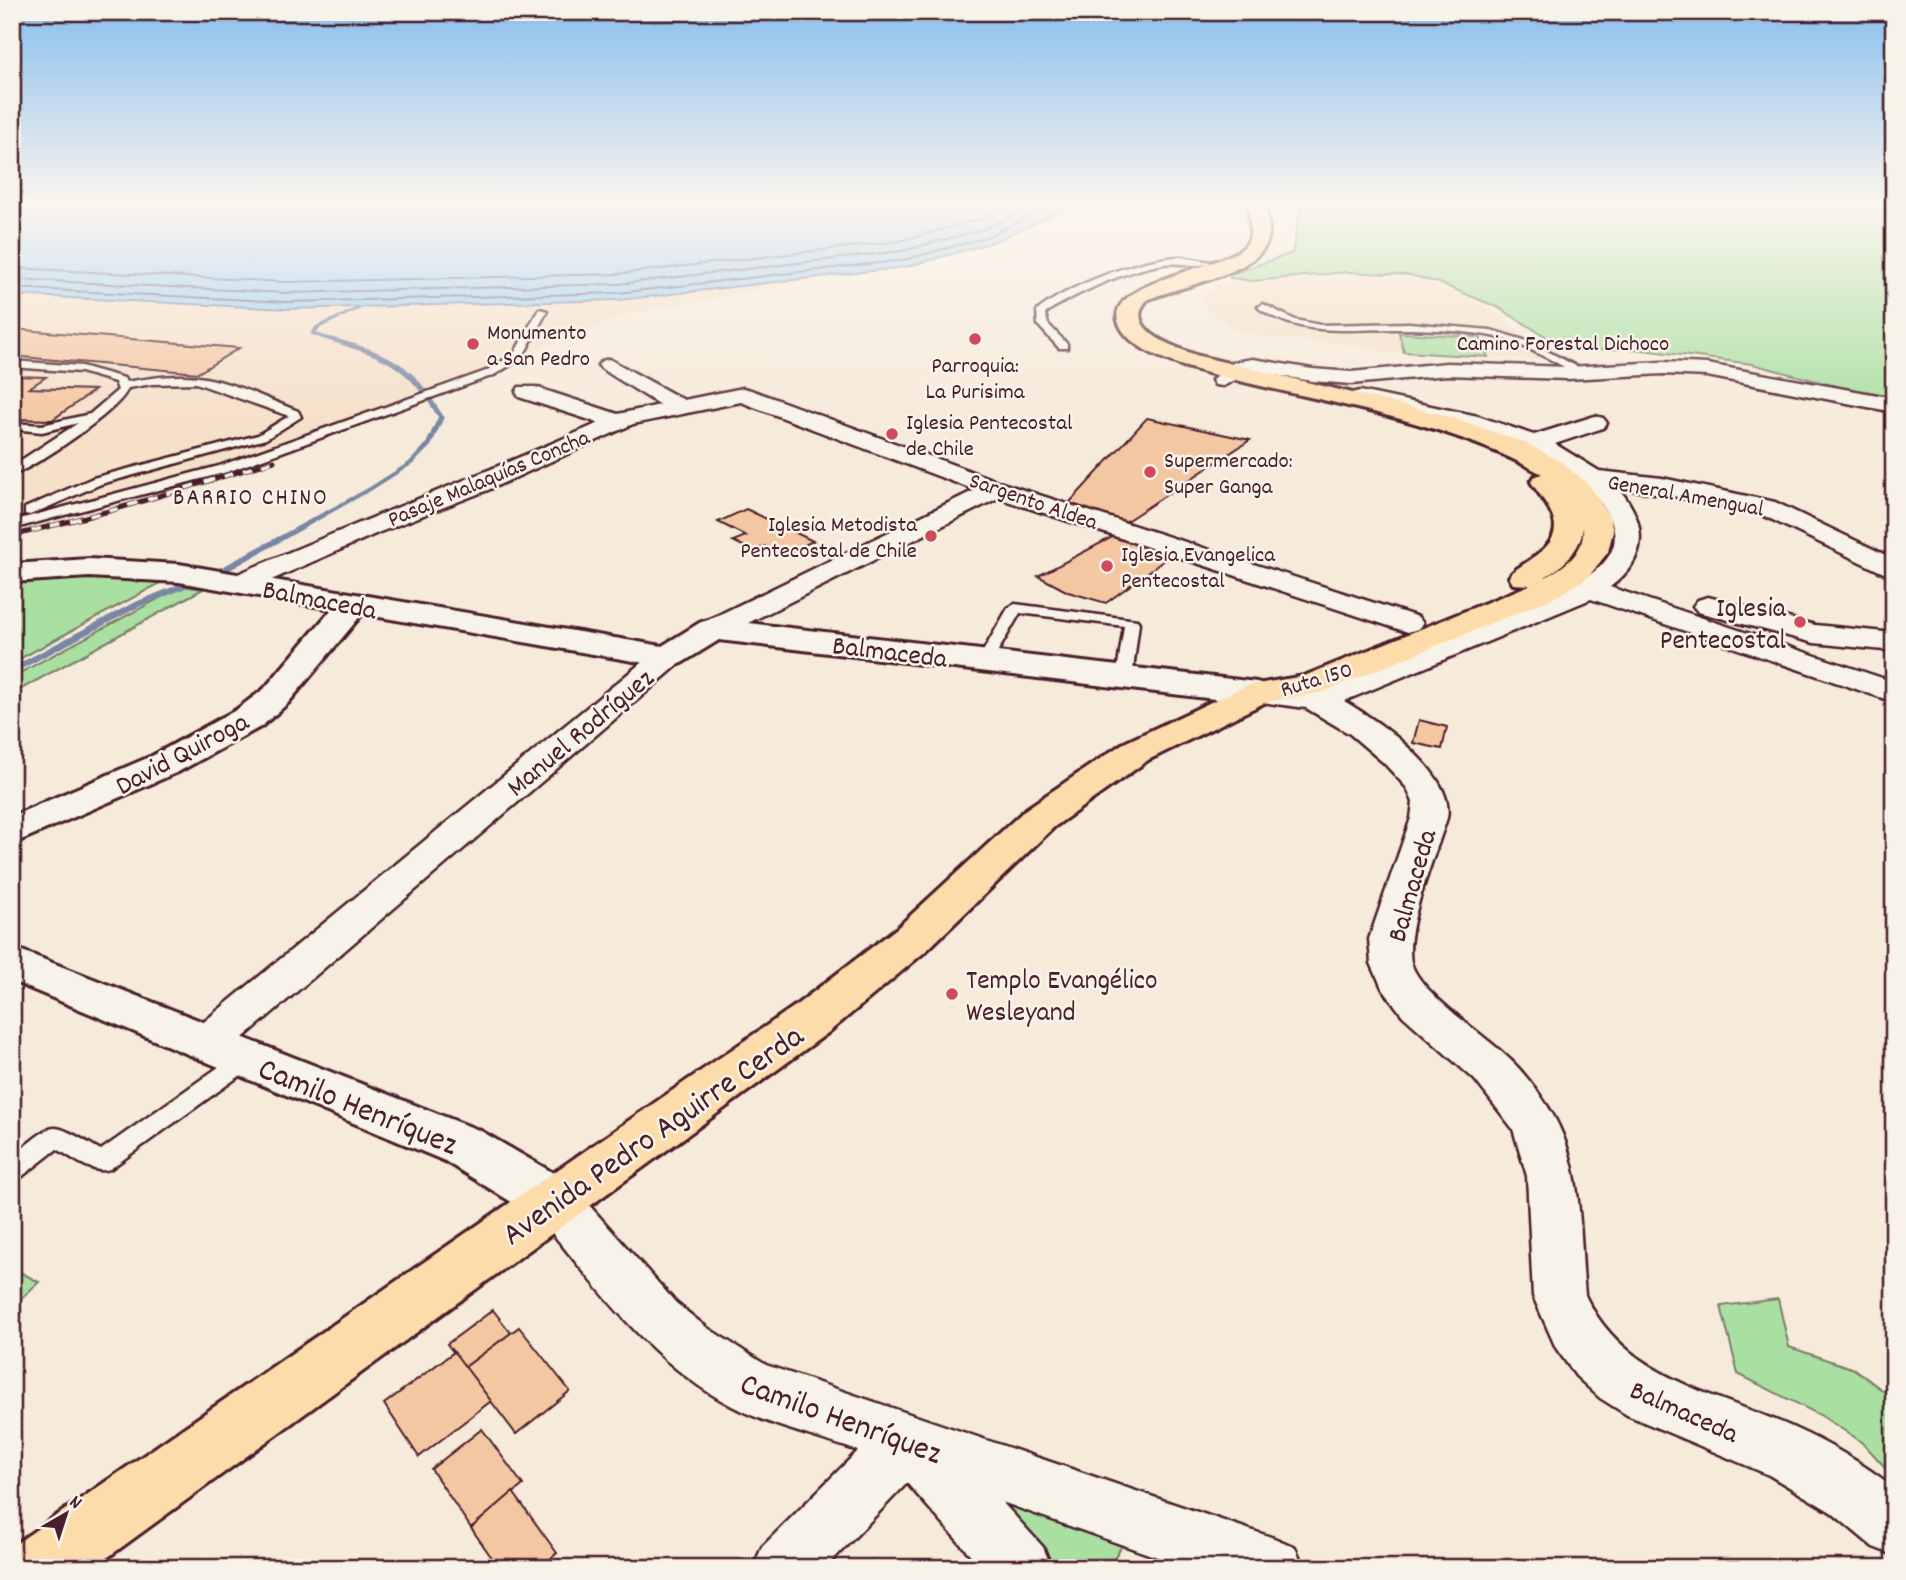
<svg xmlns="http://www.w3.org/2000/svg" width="1906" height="1580" font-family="Dekko,sans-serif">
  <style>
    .built { fill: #f5e0ca }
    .green { fill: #aadfa2; stroke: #7a7f66; stroke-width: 2 }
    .water { fill: #99cdf7; stroke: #7987a5; stroke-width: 2 }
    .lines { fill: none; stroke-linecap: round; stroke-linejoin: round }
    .shore { stroke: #6a657d; stroke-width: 2 }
    .stream { fill: #7987a5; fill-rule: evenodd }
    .building { fill: #f4c7a3; stroke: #4a1f2b; stroke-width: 2 }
    .lane-casing { stroke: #4a1f2b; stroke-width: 5 }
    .street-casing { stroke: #4a1f2b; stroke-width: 5 }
    .secondary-casing { stroke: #4a1f2b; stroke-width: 6 }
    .primary-casing { stroke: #4a1f2b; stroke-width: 6 }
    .lane { fill: #f7f3e8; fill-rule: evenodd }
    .street { fill: #f7f3e8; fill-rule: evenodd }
    .secondary { fill: #f7f3e8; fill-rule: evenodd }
    .primary { fill: #fddcac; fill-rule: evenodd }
    .rail-casing { stroke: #4a1f2b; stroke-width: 5 }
    .rail { stroke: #f7f3e8; stroke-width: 3.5; stroke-dasharray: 10; stroke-linecap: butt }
    .poi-dot { fill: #d1495b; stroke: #f7f3e8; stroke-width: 2.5 }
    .labels { text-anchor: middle; stroke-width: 5; stroke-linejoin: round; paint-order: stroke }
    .far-poi-label { font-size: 23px; fill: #4a1f2b; stroke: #f7f3e8; text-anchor: start }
    .far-street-label { font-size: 23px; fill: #4a1f2b; stroke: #f7f3e8 }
    .far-neighbourhood-label { font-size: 24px; letter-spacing: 2px; fill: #4a1f2b; stroke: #f7f3e8 }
    .street-label { font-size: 28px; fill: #4a1f2b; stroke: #f7f3e8 }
    .poi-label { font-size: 28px; fill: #4a1f2b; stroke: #f7f3e8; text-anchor: end }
    .near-street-label { font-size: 33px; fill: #4a1f2b; stroke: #f7f3e8 }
  </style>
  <rect width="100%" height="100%" fill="#f6eada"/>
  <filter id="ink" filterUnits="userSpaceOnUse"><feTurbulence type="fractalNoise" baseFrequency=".0143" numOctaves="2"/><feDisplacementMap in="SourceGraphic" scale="14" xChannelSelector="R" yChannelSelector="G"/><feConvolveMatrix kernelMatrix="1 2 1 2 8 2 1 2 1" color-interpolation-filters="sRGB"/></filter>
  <g filter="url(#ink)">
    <g class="built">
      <polygon points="1364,271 1426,282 1484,305 1526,337 1571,360 1384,352 1373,347 1258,336 1232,329 1198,301 1218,284 1299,274"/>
      <polygon points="846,275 629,314 252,461 12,524 12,295 287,309 619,300"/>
    </g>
    <g class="green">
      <polygon points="1302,204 1851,204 1894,206 1894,401 1752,364 1635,349 1583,350 1555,342 1497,307 1439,283 1410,275 1347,272 1253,281 1230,278 1231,274 1292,253"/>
      <polygon points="1399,333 1480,337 1488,357 1404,352"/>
      <polygon points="68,574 164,581 12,663 12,582"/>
      <polygon points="182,586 203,589 12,694 12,677"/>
      <polygon points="12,1268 39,1282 12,1307"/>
      <polygon points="1778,1299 1789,1347 1854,1369 1894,1399 1894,1477 1862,1442 1820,1415 1738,1374 1721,1306"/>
      <polygon points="947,1462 1128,1536 1108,1568 1048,1568"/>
    </g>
    <polygon class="water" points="12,204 1069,204 1038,222 990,243 906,267 619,300 287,309 12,295"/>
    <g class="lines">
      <g class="shore">
        <polyline points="12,268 287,282 617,274 900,241 980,219 1010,204"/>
        <polyline points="12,279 287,293 618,284 902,251 984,229 1038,204"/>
        <polyline points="12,288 287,302 618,293 904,260 987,237 1055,204"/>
      </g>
      <path class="stream" d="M360,306L365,307L320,328L316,333C345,342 379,348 403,366C421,379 432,399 444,417L431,446L413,464L372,490L230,570L139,607L12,674V667L133,603L224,566L368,488L409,462L426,444L438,417C413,377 397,361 351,348C338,343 323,340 310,334L316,326Z"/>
    </g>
    <g class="building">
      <polygon points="12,329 239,348 198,373 12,356"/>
      <polygon points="12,376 46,377 29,388 95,390 52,420 12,419"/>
      <polygon points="1147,418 1250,440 1125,522 1069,503"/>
      <polygon points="746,509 813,541 784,555 765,546 753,551 733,541 746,536 718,522"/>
      <polygon points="1114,536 1170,556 1106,603 1068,592 1038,576"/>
      <polygon points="1419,720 1447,727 1442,749 1413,743"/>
      <polygon points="493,1310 511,1333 465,1367 447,1344"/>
      <polygon points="519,1327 570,1391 516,1434 465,1367"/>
      <polygon points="454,1352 491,1401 419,1457 384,1404"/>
      <polygon points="482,1429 523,1485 471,1528 431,1469"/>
      <polygon points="513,1492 557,1553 540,1568 499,1568 471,1528"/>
    </g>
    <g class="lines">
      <g class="lane-casing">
        <g id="lane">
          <path d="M1180,257L1211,262C1200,269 1177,261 1163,264C1125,271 1084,290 1051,309L1045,314L1048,324L1067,344V348H1059L1038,325L1037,311C1067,286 1140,258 1180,257Z"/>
          <path d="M1263,304L1295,320L1320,325L1409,323L1490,330L1530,342L1589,373L1580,375C1552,361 1523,343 1492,336C1460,330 1427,329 1395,329C1346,329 1303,337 1260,309L1258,307Z"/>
          <polygon points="539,309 547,311 522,358 494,375 227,472 12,529 12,521 219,466 486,371 514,354"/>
          <path d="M12,361L81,366L124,378L126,382C149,378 174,374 198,377C232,381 266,399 298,411L301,417L266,439L101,484L30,515L25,514V508L93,478L258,435L289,416L196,383L152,384L128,388C123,408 34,468 12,475V466L78,423L42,432L12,429V423L42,425L90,414L118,390L115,382L81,372L12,367Z"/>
          <polygon points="1015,604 1137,620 1139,623 1132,678 1124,683 1116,678 1124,626 1020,613 990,665 980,665 977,662 1008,608"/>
          <path d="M248,1049L256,1052L259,1058L256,1064L110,1169C93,1175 72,1157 57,1149L20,1178L12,1181V1157C21,1150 44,1128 54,1128C65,1127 91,1145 101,1150L240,1052Z"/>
        </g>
      </g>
      <g class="street-casing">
        <g id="street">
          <path d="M609,359L684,400L743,388L751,390L1005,484L1418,617L1423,623L1418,629L1408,632L1398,629L998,498L724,635L713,638L702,635L698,629L702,623L975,490L741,402L633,424L488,490L380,532L251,589L241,591L231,589L227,583L231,577C353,524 477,477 599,423L519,397L516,392L519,387H535L618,414L660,405L602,369L598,365L602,361Z"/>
          <polygon points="1253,359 1312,369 1351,372 1447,363 1567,367 1663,362 1707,364 1894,398 1894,412 1707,376 1663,374 1567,379 1447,375 1351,384 1312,381 1253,371 1223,386 1215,385 1212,380 1234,362"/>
          <path d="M1360,391L1478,416L1534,435L1595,416L1603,418L1607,423L1603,428L1555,444L1599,471L1662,478L1775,502L1894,559V578L1758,513L1662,494L1618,488C1648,523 1649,558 1610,587L1894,682V702L1591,599L1344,701C1377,720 1456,774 1447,818C1436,853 1404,928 1411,962C1418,992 1482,1033 1505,1055C1520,1068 1535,1087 1546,1104C1584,1158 1579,1232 1585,1295C1624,1378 1715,1393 1792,1427C1828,1443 1863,1463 1894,1488V1555L1873,1547L1831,1512L1769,1475L1627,1415L1600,1398L1576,1376L1556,1348L1533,1296L1527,1176L1513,1129L1475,1080L1403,1016L1382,988L1371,963L1369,939L1411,818L1413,802L1407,788L1384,763L1350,734L1306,708L1246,700L1241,693L1246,686L1257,683L1313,691L1565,590C1591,576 1628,554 1610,519C1566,431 1436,424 1352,403L1349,398L1352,393Z"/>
          <polygon points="1708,597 1815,625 1894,633 1894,651 1814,643 1698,612 1693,606 1698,600"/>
          <polygon points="668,648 679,650 683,657 679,664 224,1054 209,1059 194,1054 187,1042 194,1030 657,650"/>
          <path d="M555,1180L572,1186L676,1303L706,1327L766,1365L1274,1538L1295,1547L1304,1568H1188L1002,1502L1043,1547L1052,1568H982L907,1483L825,1568H753L762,1547L858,1451C818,1437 770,1426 732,1406C650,1363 596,1285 538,1216L531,1201L538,1186Z"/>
        </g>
      </g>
      <g class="secondary-casing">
        <g id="secondary">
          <polygon points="89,559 179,564 662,646 701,622 713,619 1257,682 1269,686 1275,693 1269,700 1257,704 719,640 680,664 668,667 362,614 288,703 262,726 178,772 12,844 12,816 152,756 236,710 264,689 332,609 179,582 89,577 12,582 12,564"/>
          <polygon points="12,947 481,1131 574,1185 582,1201 574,1217 555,1224 536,1217 445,1161 12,981"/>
        </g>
      </g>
      <g class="primary-casing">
        <path id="primary" d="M1248,204H1266C1266,215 1272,231 1267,242C1254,275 1178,286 1147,300C1121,330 1177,348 1199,356L1444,415L1526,443L1561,462L1589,485L1610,518L1613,531L1608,552L1589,576L1558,596L1323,692L1266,702L1148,760L1054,827L927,950L829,1032L93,1568H12L14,1545L795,1006L897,928L1026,809L1122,744L1245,686L1304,676L1530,585L1513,584L1509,577C1514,569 1522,566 1530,560C1572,532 1553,514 1531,482L1535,476L1542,474C1432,413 1302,401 1183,366C1161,358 1126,346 1118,321C1107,281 1223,269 1245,246C1255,236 1248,217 1248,204ZM1583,527C1585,553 1566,565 1546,577H1545C1564,566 1581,549 1583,527Z"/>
      </g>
      <use href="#lane" class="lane"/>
      <use href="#street" class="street"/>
      <use href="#secondary" class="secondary"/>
      <use href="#primary" class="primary"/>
      <g class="rail-casing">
        <polyline id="rail" points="12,536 113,510 274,461"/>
      </g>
      <use href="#rail" class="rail"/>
    </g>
  </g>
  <linearGradient id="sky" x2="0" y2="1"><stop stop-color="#88beee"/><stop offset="0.48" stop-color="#fbf6ee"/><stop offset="1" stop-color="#fbf6ee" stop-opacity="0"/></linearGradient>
  <rect width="1906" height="425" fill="url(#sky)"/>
  <g class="poi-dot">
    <circle cx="975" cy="339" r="7"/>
    <circle cx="473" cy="344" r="7"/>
    <circle cx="892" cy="434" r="7"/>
    <circle cx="1150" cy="472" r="7"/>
    <circle cx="931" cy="536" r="7"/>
    <circle cx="1107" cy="566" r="7"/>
    <circle cx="1800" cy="622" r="7"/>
    <circle cx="952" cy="994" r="7"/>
  </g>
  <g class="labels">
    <g class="far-poi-label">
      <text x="487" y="339">Monumento<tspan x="487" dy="26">a San Pedro</tspan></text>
      <text x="975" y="372" text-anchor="middle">Parroquia:<tspan x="975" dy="26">La Purisima</tspan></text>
      <text x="906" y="429">Iglesia Pentecostal<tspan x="906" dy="26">de Chile</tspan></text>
      <text x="1164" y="467">Supermercado:<tspan x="1164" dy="26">Super Ganga</tspan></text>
      <text x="917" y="531" text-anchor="end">Iglesia Metodista<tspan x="917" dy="26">Pentecostal de Chile</tspan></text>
      <text x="1121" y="561">Iglesia Evangelica<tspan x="1121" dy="26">Pentecostal</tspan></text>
    </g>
    <g class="far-street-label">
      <text x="1563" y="350">Camino Forestal Dichoco</text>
      <text transform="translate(488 477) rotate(-23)" y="8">Pasaje Malaquías Concha</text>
      <text transform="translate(1686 494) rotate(10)" y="8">General Amengual</text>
      <text transform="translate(1034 500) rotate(19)" y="8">Sargento Aldea</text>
      <text transform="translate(1316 678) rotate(-17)" y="8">Ruta 150</text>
    </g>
    <g class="far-neighbourhood-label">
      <text x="251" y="504">BARRIO CHINO</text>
    </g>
    <g class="street-label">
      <text transform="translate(320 598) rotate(11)" y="10">Balmaceda</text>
      <text transform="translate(890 650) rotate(7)" y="10">Balmaceda</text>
      <text transform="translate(579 731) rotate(-40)" y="10">Manuel Rodríguez</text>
      <text transform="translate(181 752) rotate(-28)" y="10">David Quiroga</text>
      <text transform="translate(1410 885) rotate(-74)" y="10">Balmaceda</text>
      <text transform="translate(1685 1410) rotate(24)" y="10">Balmaceda</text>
    </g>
    <g class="poi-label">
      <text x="1786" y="616">Iglesia<tspan x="1786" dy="32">Pentecostal</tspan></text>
      <text x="966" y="988" text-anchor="start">Templo Evangélico<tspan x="966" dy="32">Wesleyand</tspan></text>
    </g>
    <g class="near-street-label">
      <text transform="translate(359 1104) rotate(22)" y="12">Camilo Henríquez</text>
      <text transform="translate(651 1133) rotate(-35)" y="12">Avenida Pedro Aguirre Cerda</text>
      <text transform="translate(842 1416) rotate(20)" y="12">Camilo Henríquez</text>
    </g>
  </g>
  <rect width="1906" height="1580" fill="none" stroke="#f7f3e8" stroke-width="42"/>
  <rect x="21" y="21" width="1864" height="1538" fill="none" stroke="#4a1f2b" stroke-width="2.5" filter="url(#ink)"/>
  <g transform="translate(66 1514) rotate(39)" stroke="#f7f3e8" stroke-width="5" paint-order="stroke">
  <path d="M0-5L12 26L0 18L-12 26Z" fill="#4a1f2b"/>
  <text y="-10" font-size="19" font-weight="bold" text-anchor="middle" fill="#4a1f2b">N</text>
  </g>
</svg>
